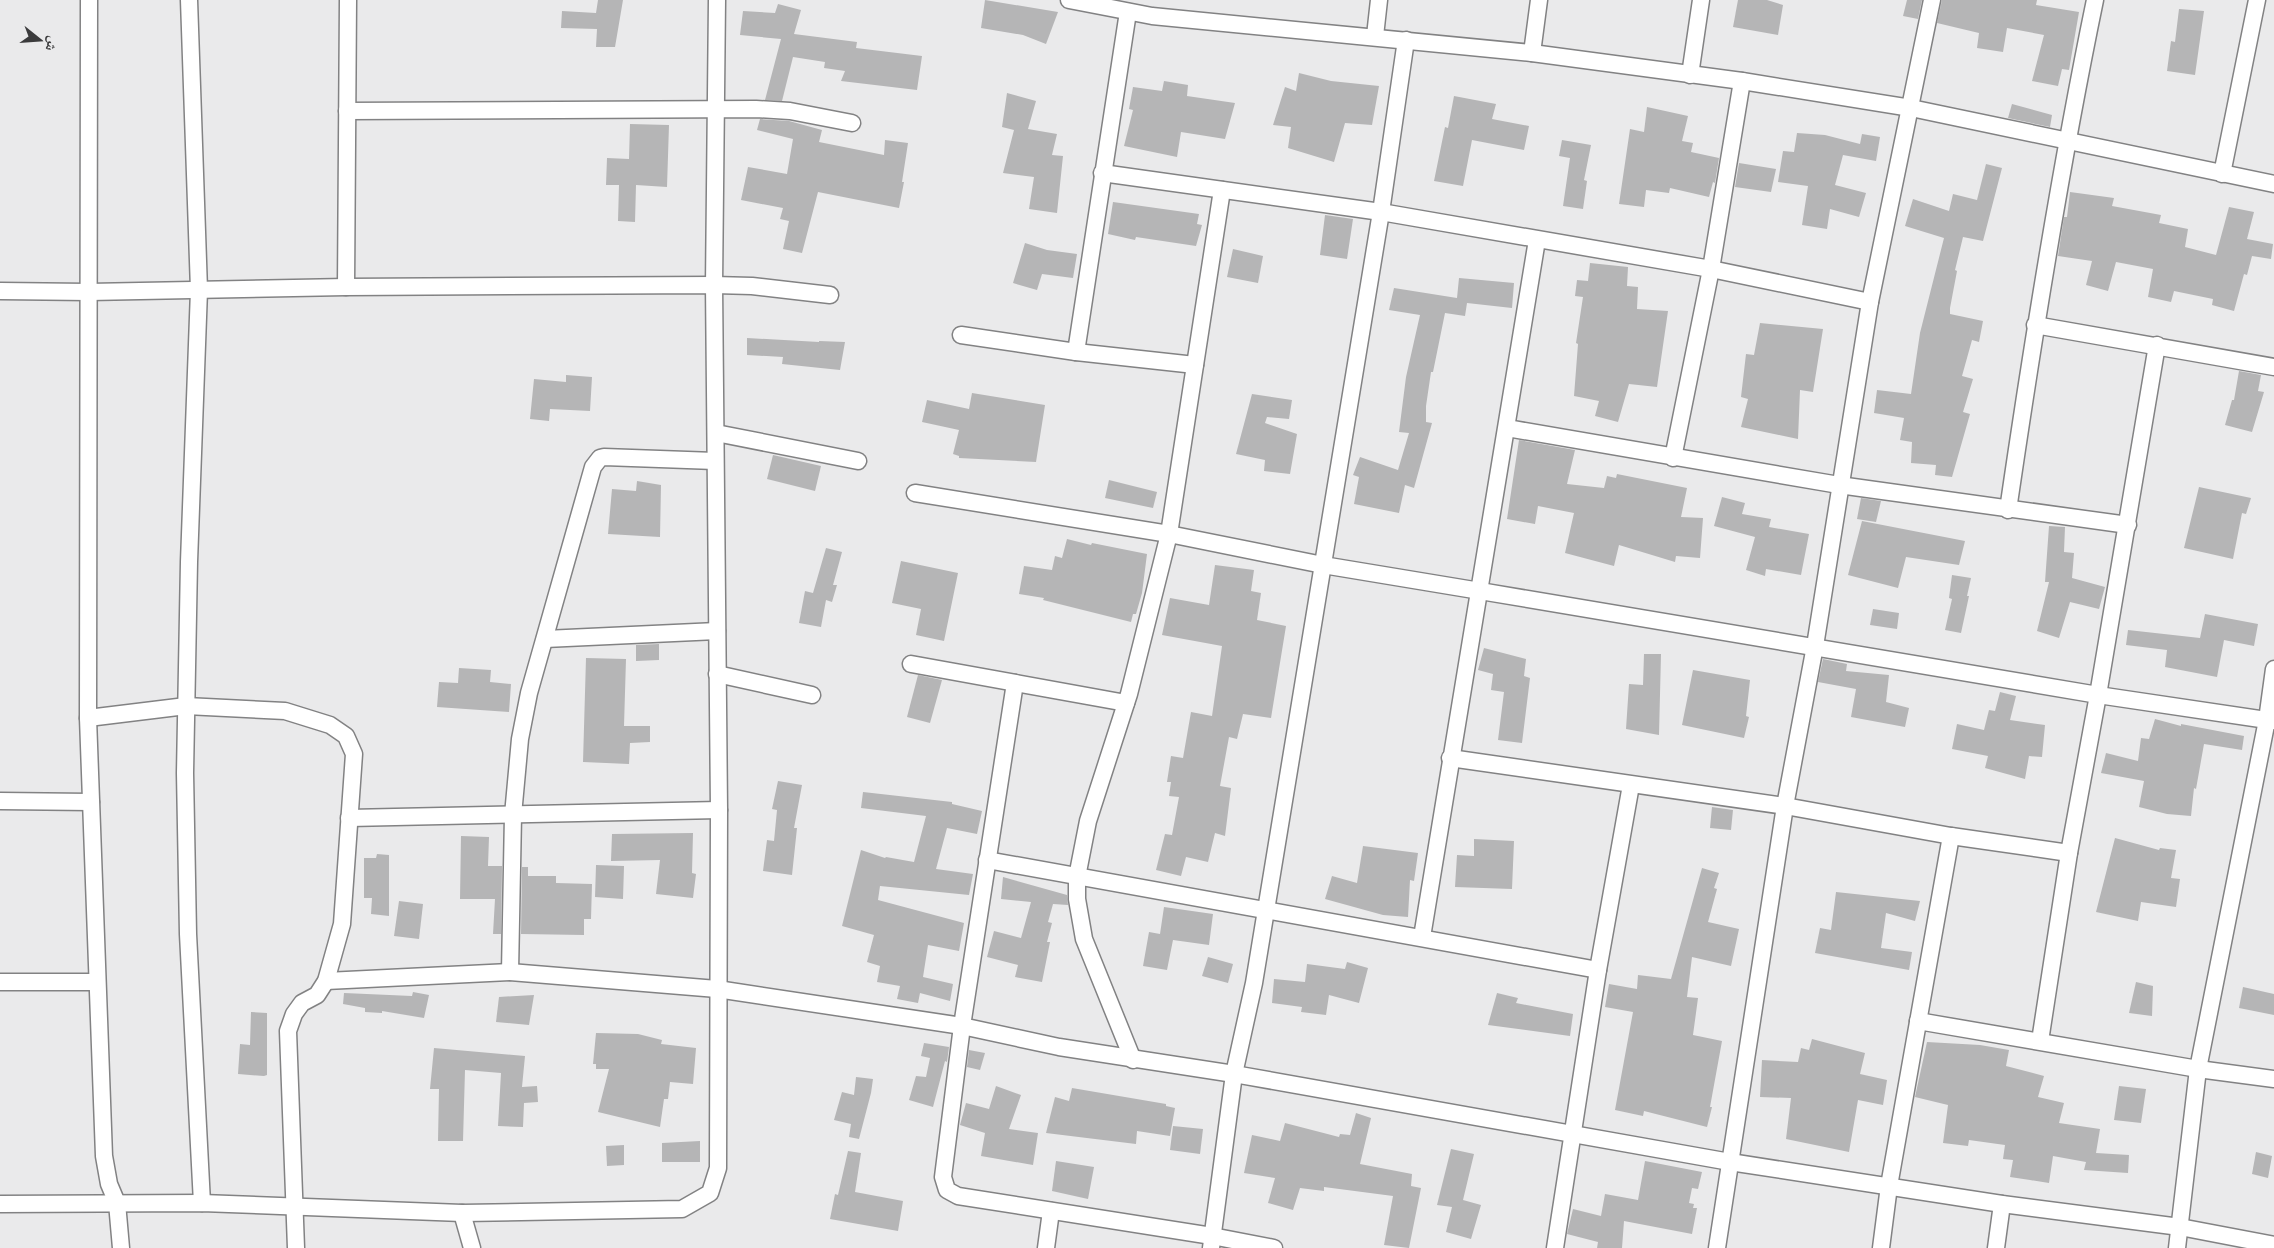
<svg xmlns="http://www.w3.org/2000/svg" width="2274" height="1248" font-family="'Times New Roman','Noto Naskh Arabic',serif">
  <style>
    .building { fill: #b5b5b6 }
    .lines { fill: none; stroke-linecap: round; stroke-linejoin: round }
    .street-casing { stroke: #828283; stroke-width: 19 }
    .street { stroke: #fff; stroke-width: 16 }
  </style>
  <rect width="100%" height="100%" fill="#eaeaeb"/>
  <g class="building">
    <polygon points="598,0 623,0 615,47 596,47 597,29 561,28 562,11 596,13"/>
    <polygon points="985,0 1058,12 1046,44 1023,35 981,28"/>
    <polygon points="1738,0 1767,0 1783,5 1778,35 1733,27"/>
    <polygon points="1907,0 1922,0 1918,19 1903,16"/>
    <polygon points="1942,0 2037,0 2036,5 2079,12 2069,70 2062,69 2058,86 2032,81 2044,35 2007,28 2003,52 1977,48 1979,33 1937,23"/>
    <polygon points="778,4 801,10 794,34 857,42 856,48 922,56 917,90 841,81 845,71 824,68 825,62 793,57 782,101 765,100 781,39 740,35 743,11 775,13"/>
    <polygon points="2179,9 2204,11 2195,75 2167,71 2171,41 2175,42"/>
    <polygon points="1299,73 1331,81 1379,86 1372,125 1345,123 1334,162 1288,148 1291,127 1273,125 1285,87 1296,91"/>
    <polygon points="1164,81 1188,85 1187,96 1235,103 1225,139 1181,132 1177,157 1124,146 1133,110 1129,109 1133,87 1162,91"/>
    <polygon points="1007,93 1036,101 1028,129 1057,134 1052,155 1063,156 1057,213 1029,209 1034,177 1003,173 1014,130 1002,127"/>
    <polygon points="1454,96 1496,104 1492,119 1529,126 1524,150 1472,140 1463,186 1434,181 1445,127 1448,128"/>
    <polygon points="2012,104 2052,115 2050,127 2008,118"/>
    <polygon points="1647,107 1688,116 1682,141 1693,143 1691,152 1719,158 1715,183 1713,182 1709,197 1670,188 1669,193 1646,190 1644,207 1619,204 1630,129 1644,132"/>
    <polygon points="760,119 789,121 822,130 819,142 884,155 885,140 908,143 902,182 904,182 899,208 818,192 802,253 783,249 789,221 780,219 783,208 741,200 748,167 787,174 793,139 757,130"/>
    <polygon points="630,124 669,125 667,187 636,185 635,222 618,221 619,185 606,185 607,158 629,159"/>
    <polygon points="1797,133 1825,135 1860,144 1862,134 1880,137 1876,161 1843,155 1835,185 1866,193 1859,217 1830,209 1827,229 1802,225 1808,186 1778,182 1783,151 1794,152"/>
    <polygon points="1562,140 1591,145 1584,180 1587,181 1583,209 1563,206 1570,158 1559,156"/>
    <polygon points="1739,163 1776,169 1771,192 1735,187"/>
    <polygon points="1986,164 2002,168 1983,241 1963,237 1955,270 1957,271 1950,308 1950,314 1983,321 1979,342 1972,340 1962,376 1973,379 1963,412 1970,414 1952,477 1935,475 1936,465 1911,463 1912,442 1900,440 1904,418 1874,413 1877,390 1911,394 1920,333 1944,238 1905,226 1913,199 1949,211 1953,194 1977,200"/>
    <polygon points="2070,192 2114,198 2112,206 2161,215 2159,223 2188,229 2185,247 2216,255 2229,207 2254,212 2247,239 2273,244 2271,259 2252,256 2247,275 2244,274 2234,311 2212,305 2213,299 2174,291 2171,302 2148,297 2153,269 2116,262 2108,291 2086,285 2092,261 2058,256 2064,217 2067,217"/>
    <polygon points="1113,202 1199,214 1197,224 1202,225 1196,246 1136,237 1135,240 1108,234"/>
    <polygon points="1325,215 1353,219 1347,259 1320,255"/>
    <polygon points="1025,243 1047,250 1077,254 1073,278 1042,274 1037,290 1013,283"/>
    <polygon points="1233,249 1263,256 1258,283 1227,277"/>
    <polygon points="1590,263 1628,267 1627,286 1638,287 1637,309 1668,311 1657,387 1629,384 1618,422 1595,416 1599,401 1574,396 1578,344 1576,343 1583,297 1575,296 1577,280 1588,281"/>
    <polygon points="1459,278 1514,283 1512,308 1467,303 1465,316 1445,313 1433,372 1431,372 1426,406 1426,422 1432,423 1414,488 1405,485 1399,513 1354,504 1359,477 1353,475 1360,457 1398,470 1409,433 1399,432 1406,377 1420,315 1389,310 1394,288 1457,298"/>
    <polygon points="1760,323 1823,329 1813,392 1800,390 1798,439 1741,427 1748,399 1741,397 1746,354 1754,355"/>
    <polygon points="747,338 819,342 819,341 845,342 840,370 782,364 783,357 747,355"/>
    <polygon points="2239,371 2261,375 2258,391 2264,392 2252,432 2225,425 2232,400 2234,400"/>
    <polygon points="566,375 592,377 590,411 550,409 549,421 530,419 534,379 566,382"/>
    <polygon points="972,393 1045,405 1036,462 959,458 959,456 953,454 959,430 922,422 927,400 969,409"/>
    <polygon points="1252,394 1292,400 1289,419 1267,417 1265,423 1297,434 1290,474 1264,471 1265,460 1236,454"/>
    <polygon points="1519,440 1575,450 1567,484 1604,488 1607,476 1616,478 1617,474 1687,488 1681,517 1703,518 1700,558 1676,556 1675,562 1619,545 1614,566 1565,553 1574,513 1538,506 1535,524 1507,519"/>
    <polygon points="773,455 821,466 815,491 767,479"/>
    <polygon points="1109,480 1157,492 1153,508 1105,498"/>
    <polygon points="637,481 661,485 660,537 608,534 612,489 636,491"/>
    <polygon points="2199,487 2251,498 2246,514 2242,513 2233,559 2184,548"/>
    <polygon points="1722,497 1745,503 1742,514 1771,519 1769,527 1809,534 1801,575 1766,569 1765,576 1746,570 1755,537 1714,526"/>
    <polygon points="1861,498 1881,501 1876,522 1857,519"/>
    <polygon points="1862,521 1965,541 1959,565 1906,557 1898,588 1848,575"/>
    <polygon points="2049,526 2065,527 2064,552 2074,553 2072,578 2105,587 2099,609 2070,602 2059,638 2037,631 2049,582 2045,582"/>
    <polygon points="1067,539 1091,545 1092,543 1147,554 1142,593 1136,614 1133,614 1131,622 1043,600 1044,598 1019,594 1024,566 1052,570 1055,556 1062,558"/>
    <polygon points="826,548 842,552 833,585 837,585 832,602 826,600 821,627 799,623 805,591 813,593"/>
    <polygon points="901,561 958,573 944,641 916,635 921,609 892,603"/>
    <polygon points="1215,565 1254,570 1251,591 1261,593 1257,620 1286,626 1271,718 1243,714 1237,739 1229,737 1220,786 1231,788 1225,836 1215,833 1208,862 1186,857 1181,876 1156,870 1165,834 1172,835 1179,797 1169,796 1171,782 1167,782 1171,756 1183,758 1191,712 1212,716 1222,646 1162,635 1170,598 1209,605"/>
    <polygon points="1952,575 1971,578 1967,596 1969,596 1961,633 1945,630 1952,599 1949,598"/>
    <polygon points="1873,609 1899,613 1897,629 1870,625"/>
    <polygon points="2205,614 2258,624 2254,646 2224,640 2217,677 2165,667 2167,650 2126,645 2128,630 2200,638"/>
    <polygon points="659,644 659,660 636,661 636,645"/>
    <polygon points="1484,648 1526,659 1524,676 1530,678 1522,743 1498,740 1504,692 1491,690 1493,674 1478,670"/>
    <polygon points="1644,654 1661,654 1659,735 1626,729 1629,684 1643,685"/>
    <polygon points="586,658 626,659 624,726 650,726 650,742 630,743 629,764 583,762"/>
    <polygon points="1823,659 1847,664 1846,671 1889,675 1886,702 1909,708 1905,727 1851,717 1856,689 1818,682"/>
    <polygon points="459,668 491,670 490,682 511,684 509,712 437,707 439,682 458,683"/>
    <polygon points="1693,670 1750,680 1746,716 1749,717 1744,738 1682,725"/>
    <polygon points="918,675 942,680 930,723 907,717"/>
    <polygon points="2000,692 2016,696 2010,720 2045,725 2042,757 2029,756 2025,779 1985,768 1988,756 1952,749 1957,724 1984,730 1989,710 1995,711"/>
    <polygon points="2155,719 2181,726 2181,724 2244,736 2242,750 2204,744 2196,789 2194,788 2191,816 2167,814 2139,807 2144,781 2101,773 2106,753 2138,761 2141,738 2149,739"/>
    <polygon points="778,781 802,785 794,828 797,828 792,875 763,871 767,840 774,841 777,810 772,809"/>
    <polygon points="863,792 952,802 952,804 982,811 977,834 947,828 936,869 973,874 969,895 880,886 878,900 964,923 959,951 928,945 923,977 953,984 950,1001 920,993 918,1003 897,999 900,986 877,982 880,966 867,962 874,935 842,926 861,850 885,858 886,857 914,862 926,816 861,808"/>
    <polygon points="1712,807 1733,810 1731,830 1710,828"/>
    <polygon points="693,833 692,873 696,874 693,898 656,894 660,860 611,861 612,834"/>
    <polygon points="461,836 489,837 488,866 502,866 501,934 493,934 495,899 460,899"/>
    <polygon points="2115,838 2159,850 2160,848 2176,850 2171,878 2180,879 2176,907 2141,902 2138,921 2096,912"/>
    <polygon points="1474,839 1514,841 1512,889 1455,887 1457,855 1474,856"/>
    <polygon points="1363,846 1418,853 1414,881 1410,880 1408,917 1383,915 1325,899 1332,876 1357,883"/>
    <polygon points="377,854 389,855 389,916 371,914 372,898 364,898 364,858 376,858"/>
    <polygon points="596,865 624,866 623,899 595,897"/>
    <polygon points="522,867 528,867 528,876 556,876 556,883 592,884 591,919 584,919 584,935 521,934"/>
    <polygon points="1702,868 1719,873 1714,888 1717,889 1708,922 1739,929 1731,966 1692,957 1687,997 1698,998 1693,1035 1722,1041 1710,1107 1712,1107 1707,1127 1644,1111 1643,1116 1615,1110 1633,1012 1605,1007 1609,984 1637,989 1638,975 1671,979"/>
    <polygon points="1003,877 1067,895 1068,905 1053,904 1048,922 1052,923 1047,942 1050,942 1042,982 1015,977 1018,965 987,957 994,931 1021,938 1031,902 1001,899"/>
    <polygon points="1836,892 1920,901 1915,921 1886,913 1881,948 1912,952 1909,970 1815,953 1820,928 1831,930"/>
    <polygon points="399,901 423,904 419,939 394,936"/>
    <polygon points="1164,907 1213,914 1209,945 1173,940 1167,970 1143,966 1149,932 1160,934"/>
    <polygon points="1208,957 1233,964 1228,983 1202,976"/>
    <polygon points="1347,962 1368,968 1359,1003 1329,995 1326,1015 1301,1012 1302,1007 1272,1003 1274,979 1305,982 1307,964 1345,969"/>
    <polygon points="2136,982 2153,986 2152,1016 2129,1013"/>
    <polygon points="2243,987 2274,994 2274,1015 2239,1008"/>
    <polygon points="413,992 429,995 424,1018 382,1011 382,1013 365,1012 365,1008 343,1004 344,993 412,996"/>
    <polygon points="1497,993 1518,998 1516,1003 1573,1014 1570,1036 1488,1025"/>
    <polygon points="534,995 529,1025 496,1022 499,997"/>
    <polygon points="251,1012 267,1013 267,1075 264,1076 238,1074 240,1044 250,1045"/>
    <polygon points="596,1033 638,1034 662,1040 661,1044 696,1048 693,1084 670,1082 668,1099 664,1099 660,1127 598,1112 609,1069 596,1069 596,1064 593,1064"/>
    <polygon points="1812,1039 1865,1053 1860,1074 1887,1080 1883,1105 1858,1100 1849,1152 1786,1139 1791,1098 1760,1097 1762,1060 1798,1062 1801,1048 1809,1050"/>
    <polygon points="1927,1042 1980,1045 2009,1050 2006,1066 2044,1076 2038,1097 2064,1103 2059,1123 2100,1129 2096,1153 2129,1155 2128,1173 2084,1170 2086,1162 2053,1156 2049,1183 2030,1180 2010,1177 2013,1160 2003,1159 2005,1145 1969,1140 1968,1146 1943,1143 1948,1105 1915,1097"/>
    <polygon points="924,1043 949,1047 947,1062 945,1061 933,1107 909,1100 916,1076 926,1077 930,1058 921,1056"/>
    <polygon points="434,1048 525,1056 522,1087 537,1086 538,1102 524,1103 523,1127 498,1126 501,1073 465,1070 463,1141 438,1141 439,1089 430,1089"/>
    <polygon points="969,1050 985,1053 980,1070 967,1067"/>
    <polygon points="856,1077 873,1079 871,1093 859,1139 849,1137 851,1124 834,1120 842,1092 854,1095"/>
    <polygon points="996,1086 1021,1095 1009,1129 1038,1133 1033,1165 981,1156 985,1133 960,1125 966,1103 989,1109"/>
    <polygon points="2119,1086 2146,1089 2141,1123 2114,1120"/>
    <polygon points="1072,1088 1166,1104 1166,1106 1175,1108 1170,1136 1137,1131 1136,1144 1046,1133 1055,1097 1069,1101"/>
    <polygon points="1356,1113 1371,1118 1360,1164 1412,1174 1411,1186 1421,1188 1409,1248 1384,1245 1393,1196 1324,1187 1324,1191 1300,1188 1293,1210 1268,1203 1275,1178 1244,1173 1252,1135 1280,1141 1285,1123 1339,1137 1340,1134 1350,1135"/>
    <polygon points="1173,1126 1203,1129 1200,1154 1170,1150"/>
    <polygon points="700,1141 700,1162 662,1162 662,1143"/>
    <polygon points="624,1145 624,1165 607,1166 606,1146"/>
    <polygon points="1451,1149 1474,1154 1463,1200 1481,1205 1471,1239 1446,1232 1452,1207 1437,1205"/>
    <polygon points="848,1151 861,1153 855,1192 903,1201 898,1231 830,1219 835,1194 838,1195"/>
    <polygon points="2256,1152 2272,1156 2268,1178 2252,1174"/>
    <polygon points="1056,1161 1094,1167 1088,1199 1052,1191"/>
    <polygon points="1645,1161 1702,1172 1698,1189 1692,1188 1689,1203 1694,1204 1693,1208 1697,1208 1692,1234 1624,1221 1622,1248 1597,1248 1598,1242 1567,1234 1573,1209 1601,1216 1605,1194 1638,1200"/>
  </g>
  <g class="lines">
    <g class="street-casing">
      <g id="street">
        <polyline points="89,0 88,718 104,1156 109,1184 117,1203 121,1248"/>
        <polyline points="189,0 199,290 189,562 185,773 188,934 202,1203"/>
        <polyline points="1069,0 1152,16 1532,53 1742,81 1911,108 2274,184"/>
        <polyline points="1375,36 1379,0"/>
        <polyline points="1532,53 1539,0"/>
        <polyline points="1690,75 1701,0"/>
        <polyline points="347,111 756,109 790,111 852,123"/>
        <polyline points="1102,173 1381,212 1711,269 1870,302"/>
        <polyline points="2222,174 2257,0"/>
        <polyline points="346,287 348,0"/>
        <polyline points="0,291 89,292 346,287 714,285 752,286 830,295"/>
        <polyline points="2035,325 2274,367"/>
        <polyline points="961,335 1076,352 1195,365"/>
        <polyline points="1076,352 1128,12"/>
        <polyline points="1507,428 1839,485 2128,525"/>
        <polyline points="716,433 858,461"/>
        <polyline points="1673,458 1711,269 1742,81"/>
        <polyline points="915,493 1169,534 1323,565 1480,591 2098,695 2274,721"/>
        <path d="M2008,510C2033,339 2060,169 2095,0"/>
        <polyline points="545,639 717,631"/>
        <polyline points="911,664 1126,703"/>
        <polyline points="717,674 812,695"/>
        <polyline points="1015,683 962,1026 943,1177 947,1190 958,1196 1212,1236 1274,1248"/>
        <polyline points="88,718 186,706 285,711 330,725 346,736 354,754 342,924 326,981 317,995 302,1003 294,1014 288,1031 296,1248"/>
        <polyline points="1450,758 1785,806 1951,836 2069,853"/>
        <polyline points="0,801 91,802"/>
        <polyline points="349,818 719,810"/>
        <polyline points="987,860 1598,970"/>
        <polyline points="1422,937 1537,240"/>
        <polyline points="510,972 513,815 520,739 529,693 593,467 600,458 604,457 715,461"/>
        <polyline points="326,981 510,972 717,989 962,1026 1059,1047 1234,1074 1730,1162 2002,1204 2180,1227 2274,1245"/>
        <polyline points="0,982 97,982"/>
        <polyline points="1918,1021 2198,1069 2274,1079"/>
        <polyline points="2040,1041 2069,853 2098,695 2157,345"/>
        <polyline points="1133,1060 1084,939 1077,899 1077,877 1088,821 1129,694 1169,534 1222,190"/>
        <polyline points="0,1204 202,1203 462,1213 682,1209 710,1193 718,1168 719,810 714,285 717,0"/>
        <polyline points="462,1213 472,1248"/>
        <polyline points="1046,1248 1051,1211"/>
        <polyline points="1211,1248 1234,1074 1254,983 1381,212 1406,40"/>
        <polyline points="1555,1248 1598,970 1631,785"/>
        <polyline points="1717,1248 1785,806 1815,646 1870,302 1932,0"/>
        <polyline points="1881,1248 1889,1186 1951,836"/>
        <polyline points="1996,1248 2002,1204"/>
        <polyline points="2177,1248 2198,1069 2267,720 2274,669"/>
      </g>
    </g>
    <use href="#street" class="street"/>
  </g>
  <g transform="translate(40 40) rotate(107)" stroke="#eaeaeb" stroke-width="4" paint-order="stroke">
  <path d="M0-4L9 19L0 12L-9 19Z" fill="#3b3b3c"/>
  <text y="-8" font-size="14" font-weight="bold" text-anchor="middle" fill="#3b3b3c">ش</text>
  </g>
</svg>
